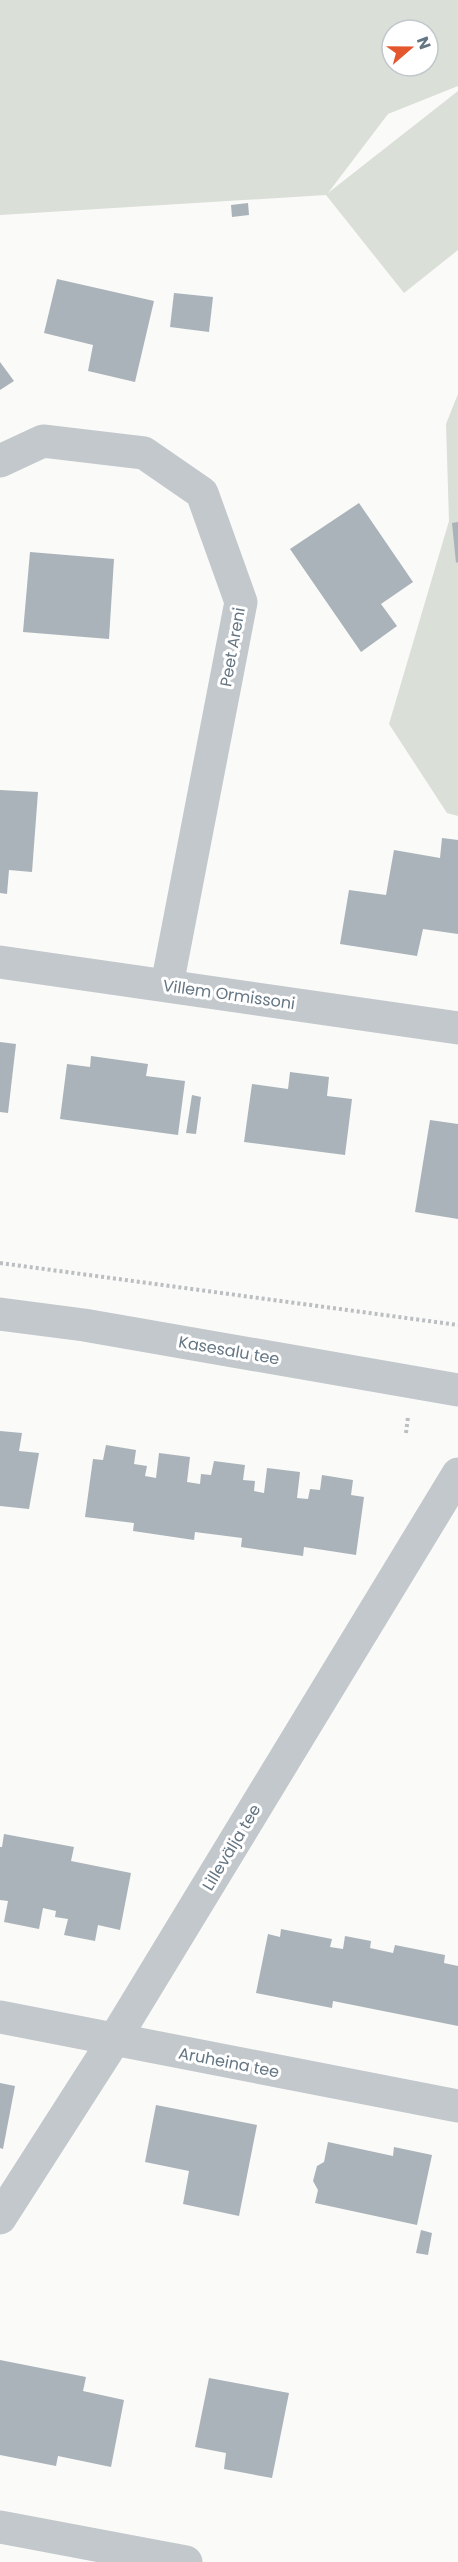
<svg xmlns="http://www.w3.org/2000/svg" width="458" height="2562" font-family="Poppins,sans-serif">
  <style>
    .green { fill: #dadfd7; fill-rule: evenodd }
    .building { fill: #aab3b9 }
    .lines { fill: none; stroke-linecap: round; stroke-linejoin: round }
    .path { stroke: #bbbfc2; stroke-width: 4; stroke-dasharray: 3 3; stroke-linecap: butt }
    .minor { stroke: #c3c8cc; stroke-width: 33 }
    .labels { text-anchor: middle; stroke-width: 6; stroke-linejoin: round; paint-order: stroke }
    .street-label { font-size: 16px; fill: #657683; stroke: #fff }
  </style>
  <rect width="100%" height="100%" fill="#fafaf8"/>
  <g class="green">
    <path d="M0,0H458V86L388,114L328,193L458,91V250L404,293L326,195L0,215ZM392,30H428V66H392Z"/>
    <polygon points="458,394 458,816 447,813 389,724 449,521 446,424"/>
  </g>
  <g class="building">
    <polygon points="248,203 249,215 232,217 231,205"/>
    <polygon points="57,279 154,301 135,382 88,371 93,345 44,333"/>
    <polygon points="174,293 213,297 209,332 170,327"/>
    <polygon points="0,362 14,381 0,390"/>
    <polygon points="359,503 413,582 381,604 397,626 361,652 290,549"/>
    <polygon points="458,522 458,562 456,563 452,523"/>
    <polygon points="30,552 114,559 109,639 23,632"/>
    <polygon points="0,790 38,792 32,872 9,870 7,894 0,893"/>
    <polygon points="442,838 458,840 458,934 423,929 417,956 340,944 349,890 386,895 394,850 440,858"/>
    <polygon points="0,1042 16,1044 8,1113 0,1112"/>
    <polygon points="91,1056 148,1064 146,1076 185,1081 178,1135 60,1119 67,1064 90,1067"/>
    <polygon points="290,1072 329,1077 327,1096 352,1099 345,1155 244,1142 252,1084 288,1089"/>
    <polygon points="192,1095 201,1097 196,1134 186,1133"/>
    <polygon points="430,1120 458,1124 458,1219 415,1212"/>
    <polygon points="0,1431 22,1433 19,1451 39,1453 29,1509 0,1506"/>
    <polygon points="106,1445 136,1450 134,1464 147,1466 145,1476 156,1478 159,1453 190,1457 187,1482 200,1484 201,1474 211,1475 214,1461 245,1465 243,1480 255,1481 254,1491 264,1493 267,1468 300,1472 297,1498 308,1499 310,1489 320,1490 322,1475 353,1480 351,1495 364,1497 356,1555 304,1547 303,1556 241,1547 242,1538 195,1532 194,1540 133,1531 134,1523 85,1517 93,1459 103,1460"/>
    <polygon points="4,1834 74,1847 71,1861 131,1873 120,1930 98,1925 95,1941 64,1935 68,1919 55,1917 56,1911 43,1908 39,1929 4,1922 8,1901 0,1900 0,1847 2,1847"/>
    <polygon points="281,1929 332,1939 330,1947 343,1949 345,1936 371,1941 370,1948 393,1953 395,1945 445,1955 444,1963 458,1966 458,2026 333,2001 332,2008 256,1993 268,1934 280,1937"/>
    <polygon points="0,2083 15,2086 3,2149 0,2148"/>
    <polygon points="156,2105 257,2125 239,2216 183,2204 189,2171 145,2162"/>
    <polygon points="328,2142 393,2156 394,2147 432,2155 417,2225 315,2203 318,2190 313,2181 317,2166 324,2162"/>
    <polygon points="421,2230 432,2233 428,2255 416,2253"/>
    <polygon points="0,2360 86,2377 83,2391 124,2400 111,2467 58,2456 56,2466 0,2455"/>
    <polygon points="209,2378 289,2393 272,2478 224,2469 226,2453 195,2447"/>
  </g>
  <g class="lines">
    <g class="path">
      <polyline points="0,1263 458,1325"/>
      <polyline points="406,1433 408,1417"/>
    </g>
    <g class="minor">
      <polyline points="0,461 43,441 144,453 202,493 241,602 167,985"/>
      <polyline points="0,962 458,1028"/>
      <polyline points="0,1314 84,1325 458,1390"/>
      <polyline points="0,2017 458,2106"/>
      <polyline points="0,2218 114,2040 458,1474"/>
      <polyline points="0,2527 186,2562"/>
    </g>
  </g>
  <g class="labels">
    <g class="street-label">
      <text transform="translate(232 647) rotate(-80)" y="6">Peet Areni</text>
      <text transform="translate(229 994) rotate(8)" y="6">Villem Ormissoni</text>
      <text transform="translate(229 1350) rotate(10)" y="6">Kasesalu tee</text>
      <text transform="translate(231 1847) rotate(-59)" y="6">Lillevälja tee</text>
      <text transform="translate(229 2062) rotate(11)" y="6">Aruheina tee</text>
    </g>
  </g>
  <g transform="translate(410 48) rotate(70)"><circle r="28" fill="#ffffff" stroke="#c1c8cd" stroke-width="1.5"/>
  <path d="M0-4.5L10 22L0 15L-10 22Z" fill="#e4572e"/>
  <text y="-9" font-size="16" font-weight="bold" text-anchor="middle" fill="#657683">N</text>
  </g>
</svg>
